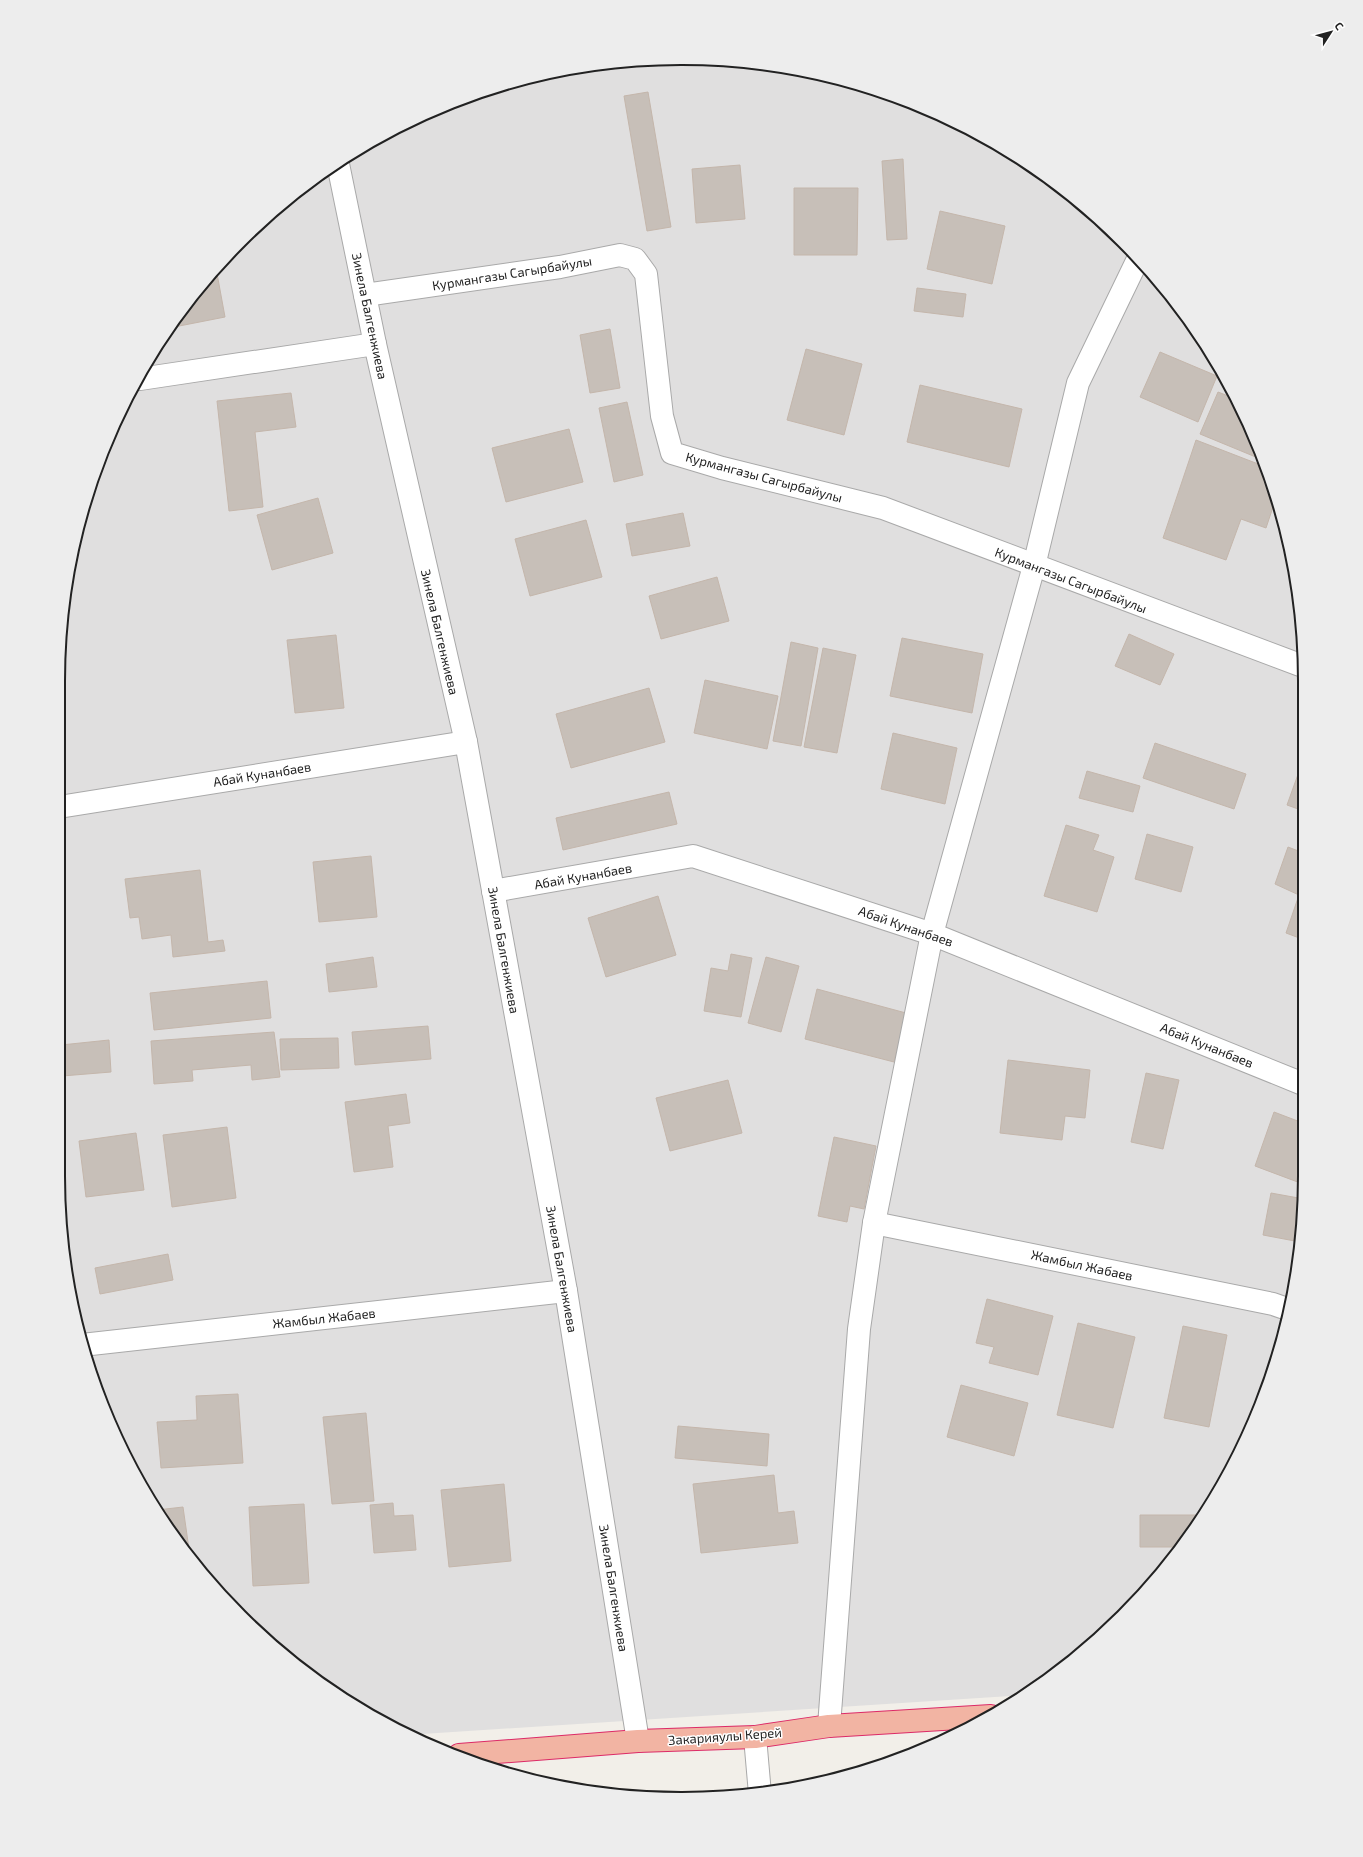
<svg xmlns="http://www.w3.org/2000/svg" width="1363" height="1857" font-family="'Exo 2',sans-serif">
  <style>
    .residential { fill: #e0dfdf }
    .building { fill: #c7bfb8; stroke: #c4b6ab }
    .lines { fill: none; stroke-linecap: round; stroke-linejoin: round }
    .minor-casing { stroke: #a9a9a9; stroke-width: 24 }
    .trunk-casing { stroke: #dc2a67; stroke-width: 24 }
    .minor { stroke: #fff; stroke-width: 22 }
    .trunk { stroke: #f2b4a3; stroke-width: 22 }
    .labels { text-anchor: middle; stroke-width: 3; stroke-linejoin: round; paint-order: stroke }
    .street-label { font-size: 13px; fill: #222; stroke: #fff }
    .rim { fill: none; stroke: #222; stroke-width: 2 }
  </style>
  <rect width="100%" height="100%" fill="#f2efe9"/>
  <polygon class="residential" points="640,59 763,63 882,91 993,141 1092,213 1176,302 1221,370 1257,443 1284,520 1300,600 1304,1216 1293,1297 1272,1376 1222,1487 1150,1586 1061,1670 1025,1695 407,1735 335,1694 270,1644 213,1586 163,1522 106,1414 79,1337 63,1257 58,681 63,600 79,520 106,443 163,335 213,270 302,187 406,122 520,79"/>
  <g class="building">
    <polygon points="648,92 671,227 647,231 624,96"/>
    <polygon points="903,159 907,239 887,240 882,161"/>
    <polygon points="740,165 745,219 696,223 692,169"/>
    <polygon points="794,188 858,188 857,255 794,255"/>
    <polygon points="940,211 1005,226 992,284 927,269"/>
    <polygon points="216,268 225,317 169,328 169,327"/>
    <polygon points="917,288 966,294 963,317 914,311"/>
    <polygon points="610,329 620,388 590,393 580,335"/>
    <polygon points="806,349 862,364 844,435 787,420"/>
    <polygon points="1160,352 1217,376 1198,422 1140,397"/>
    <polygon points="920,385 1022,409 1009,467 907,442"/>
    <polygon points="1218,392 1236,399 1257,443 1263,460 1200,434"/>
    <polygon points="291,393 296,427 255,432 263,507 229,511 217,401"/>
    <polygon points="627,402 643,475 614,482 599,408"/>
    <polygon points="569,429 583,482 506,502 492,448"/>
    <polygon points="1196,440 1266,467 1276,498 1266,528 1241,519 1226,560 1163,538"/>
    <polygon points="318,498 333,553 272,570 257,515"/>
    <polygon points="683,513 690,546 632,556 626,524"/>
    <polygon points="586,520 602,577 530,596 515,539"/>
    <polygon points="717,577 729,621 661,639 649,596"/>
    <polygon points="1129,634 1174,654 1160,685 1115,666"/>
    <polygon points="336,635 344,708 295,713 287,640"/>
    <polygon points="902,638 983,654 972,713 890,696"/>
    <polygon points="791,642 818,648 801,746 773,741"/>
    <polygon points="823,648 856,655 837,753 804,747"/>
    <polygon points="705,680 778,696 767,749 694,733"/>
    <polygon points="649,688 665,742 571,768 556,714"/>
    <polygon points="893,733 957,748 945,804 881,789"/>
    <polygon points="1155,743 1246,774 1234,809 1143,778"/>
    <polygon points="1301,766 1301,810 1287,805"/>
    <polygon points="1087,771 1140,786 1133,812 1079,798"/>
    <polygon points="669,792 677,824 563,850 556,818"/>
    <polygon points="1066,825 1099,835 1093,850 1114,857 1097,912 1044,896"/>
    <polygon points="1147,834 1193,847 1181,892 1135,879"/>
    <polygon points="1288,847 1301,852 1302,939 1286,933 1299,895 1275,884"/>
    <polygon points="371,856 377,917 319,922 313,862"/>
    <polygon points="200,870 208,942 223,940 225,951 173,957 171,935 142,939 139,917 130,918 125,879"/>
    <polygon points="658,896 676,955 606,977 588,918"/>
    <polygon points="731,954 752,958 741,1017 704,1011 711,968 728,971"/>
    <polygon points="373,957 377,987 329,992 326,964"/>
    <polygon points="766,957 799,966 781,1032 748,1023"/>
    <polygon points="267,981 271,1018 154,1030 150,993"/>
    <polygon points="817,989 906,1013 894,1062 805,1039"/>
    <polygon points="428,1026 431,1059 355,1065 352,1032"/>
    <polygon points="274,1032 280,1077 252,1080 251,1065 192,1070 193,1081 154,1084 151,1041"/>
    <polygon points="338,1038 339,1068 281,1070 280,1039"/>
    <polygon points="109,1040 111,1072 62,1076 61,1045"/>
    <polygon points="1008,1060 1090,1070 1085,1118 1065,1116 1062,1140 1000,1133"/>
    <polygon points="1146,1073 1179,1080 1163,1149 1131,1142"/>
    <polygon points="728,1080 742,1133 670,1151 656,1098"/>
    <polygon points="406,1094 410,1123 388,1126 393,1167 354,1172 345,1102"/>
    <polygon points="1274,1112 1303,1123 1303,1184 1255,1166"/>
    <polygon points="227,1127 236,1198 172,1207 163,1135"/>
    <polygon points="136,1133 144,1190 86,1197 79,1141"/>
    <polygon points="834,1137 876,1146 864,1209 850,1206 847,1222 818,1216"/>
    <polygon points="1271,1193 1304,1199 1304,1217 1300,1242 1263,1235"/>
    <polygon points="168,1254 173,1280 100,1294 95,1268"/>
    <polygon points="987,1299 1053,1316 1038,1375 989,1363 994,1347 976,1343"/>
    <polygon points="1078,1323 1135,1337 1113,1428 1057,1415"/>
    <polygon points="1183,1326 1227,1335 1209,1427 1164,1418"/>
    <polygon points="961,1385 1028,1403 1014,1456 947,1437"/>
    <polygon points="238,1394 243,1463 161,1468 157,1422 197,1420 196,1396"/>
    <polygon points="366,1413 374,1501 332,1504 323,1417"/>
    <polygon points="678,1426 769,1434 767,1466 675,1458"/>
    <polygon points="774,1475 778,1513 794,1511 798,1543 701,1553 693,1484"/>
    <polygon points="504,1484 511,1561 449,1567 441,1490"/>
    <polygon points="393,1503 394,1516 413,1515 416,1550 374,1553 370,1505"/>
    <polygon points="304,1504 309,1583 253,1586 249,1507"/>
    <polygon points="183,1507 190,1556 163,1522 157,1510"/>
    <polygon points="1140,1515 1201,1515 1179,1547 1140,1547"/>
  </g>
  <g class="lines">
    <g class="minor-casing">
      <g id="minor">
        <polyline points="338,164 375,344 466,742 566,1291 638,1741"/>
        <polyline points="365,295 560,267 620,255 635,259 646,274 662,416 672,453 722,468 883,508 1300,665"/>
        <polyline points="140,379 375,344"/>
        <polyline points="59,807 466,742"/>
        <polyline points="493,891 693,856 932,934 1303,1084"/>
        <polyline points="874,1223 1273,1304 1290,1310"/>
        <polyline points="82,1345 566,1291"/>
        <polyline points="829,1726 859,1329 874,1223 932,934 1034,566 1078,383 1137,261"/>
        <polyline points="755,1737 760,1794"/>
      </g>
    </g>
    <g class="trunk-casing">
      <polyline id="trunk" points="459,1755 638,1741 755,1737 829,1726 991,1716"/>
    </g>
    <use href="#minor" class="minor"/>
    <use href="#trunk" class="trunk"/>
  </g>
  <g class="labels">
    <g class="street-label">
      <text transform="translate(512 273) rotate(-9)" y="5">Курмангазы Сагырбайулы</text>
      <text transform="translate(370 316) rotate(78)" y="5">Зинела Балгенжиева</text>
      <text transform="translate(764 477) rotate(15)" y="5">Курмангазы Сагырбайулы</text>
      <text transform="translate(1071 580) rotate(21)" y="5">Курмангазы Сагырбайулы</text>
      <text transform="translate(440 632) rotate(77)" y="5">Зинела Балгенжиева</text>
      <text transform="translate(262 774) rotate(-9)" y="5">Абай Кунанбаев</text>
      <text transform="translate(583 876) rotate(-10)" y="5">Абай Кунанбаев</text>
      <text transform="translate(906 926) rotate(19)" y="5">Абай Кунанбаев</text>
      <text transform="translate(504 950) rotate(80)" y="5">Зинела Балгенжиева</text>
      <text transform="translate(1207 1045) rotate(22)" y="5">Абай Кунанбаев</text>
      <text transform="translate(1082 1265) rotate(12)" y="5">Жамбыл Жабаев</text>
      <text transform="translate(562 1269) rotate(80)" y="5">Зинела Балгенжиева</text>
      <text transform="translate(324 1318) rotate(-6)" y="5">Жамбыл Жабаев</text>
      <text transform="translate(614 1588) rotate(81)" y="5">Зинела Балгенжиева</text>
      <text transform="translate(725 1736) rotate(-4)" y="5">Закарияулы Керей</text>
    </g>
  </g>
  <path d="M0 0H1363V1857H0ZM681 65H682A616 616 0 0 1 1298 681V1176A616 616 0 0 1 682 1792H681A616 616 0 0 1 65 1176V681A616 616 0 0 1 681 65Z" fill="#ededed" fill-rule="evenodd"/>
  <path class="rim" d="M681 65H682A616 616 0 0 1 1298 681V1176A616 616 0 0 1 682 1792H681A616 616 0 0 1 65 1176V681A616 616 0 0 1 681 65Z"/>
  <g transform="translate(1331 32) rotate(54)" stroke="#ffffff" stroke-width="3" paint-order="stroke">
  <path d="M0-3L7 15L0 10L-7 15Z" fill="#222222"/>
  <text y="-6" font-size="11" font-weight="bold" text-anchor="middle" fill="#222222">С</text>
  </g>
</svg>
